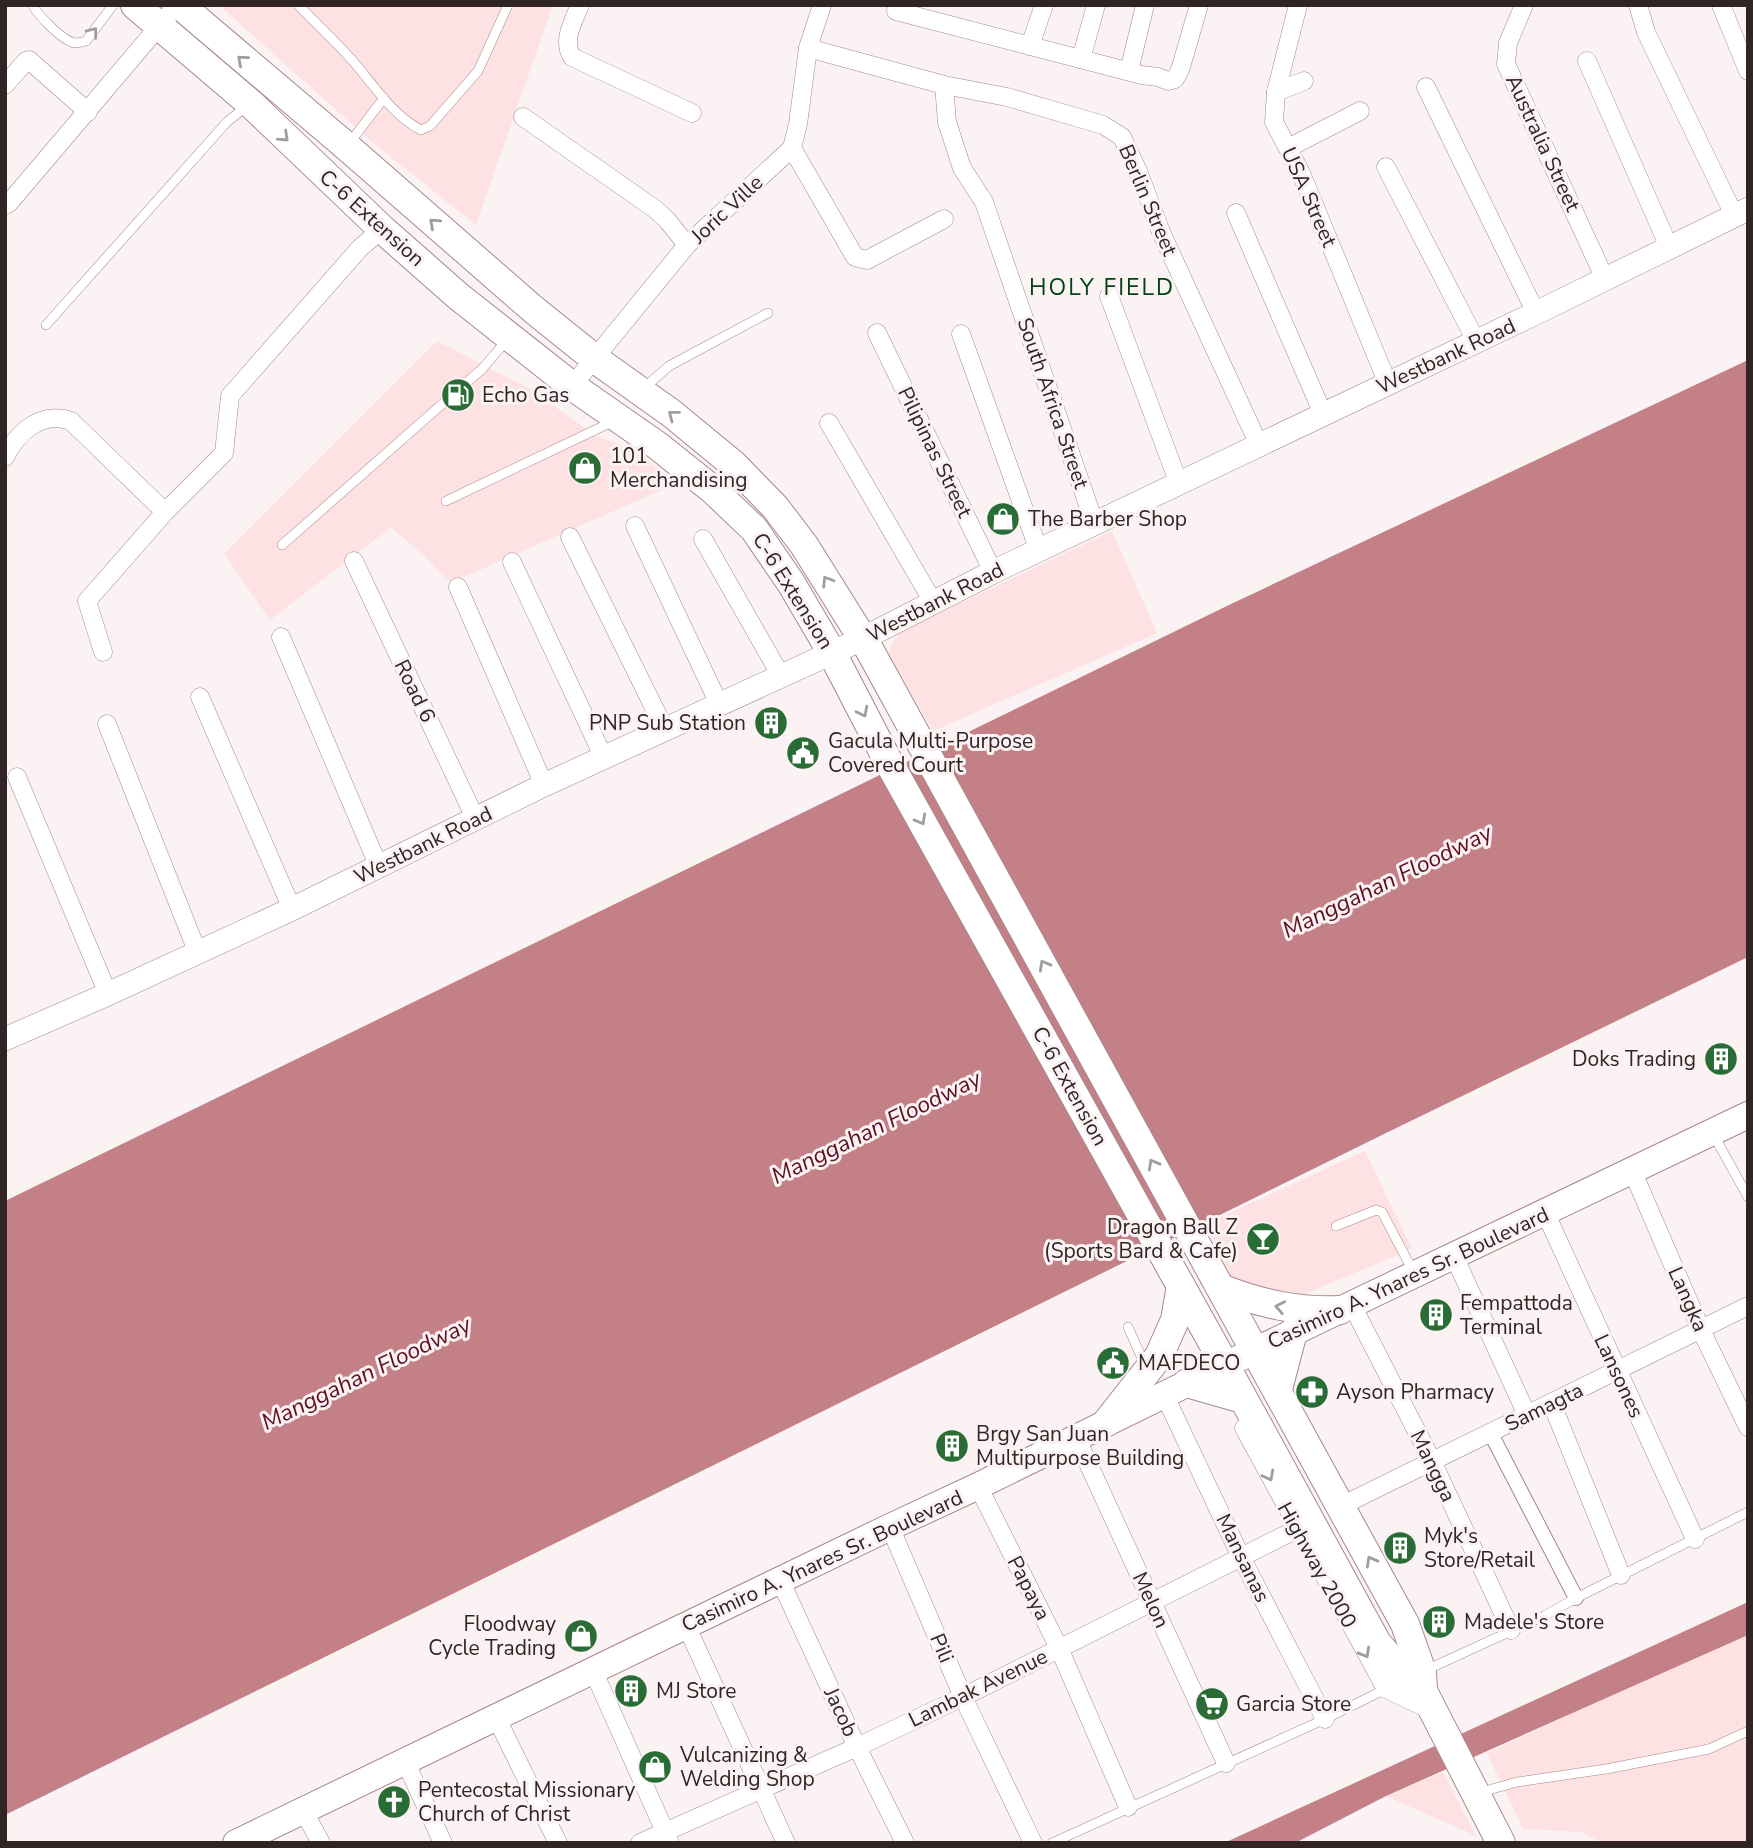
<svg xmlns="http://www.w3.org/2000/svg" width="1753" height="1848" font-family="'Nunito Sans',sans-serif">
  <style>
    .built { fill: #fde1e3 }
    .water { fill: #c38187 }
    .lines { fill: none; stroke-linecap: round; stroke-linejoin: round }
    .service-casing { stroke: #a88789; stroke-width: 10 }
    .pedestrian-casing { stroke: #a88789; stroke-width: 16 }
    .minor-casing { stroke: #a88789; stroke-width: 19 }
    .tertiary-casing { stroke: #a88789; stroke-width: 24 }
    .secondary-casing { stroke: #a88789; stroke-width: 28 }
    .primary-casing { stroke: #a88789; stroke-width: 30 }
    .service { stroke: #fff; stroke-width: 9 }
    .pedestrian { stroke: #fff; stroke-width: 14 }
    .minor { stroke: #fff; stroke-width: 18 }
    .tertiary { stroke: #fff; stroke-width: 23 }
    .secondary { stroke: #fff; stroke-width: 26 }
    .primary { stroke: #fff; stroke-width: 28 }
    .oneway { stroke: #a29c9d }
    .labels { text-anchor: middle; stroke-width: 6; stroke-linejoin: round; paint-order: stroke }
    .street-label { font-size: 21px; fill: #312425; stroke: #faf2f3 }
    .poi-label { font-size: 21px; fill: #312425; stroke: #faf2f3; text-anchor: start }
    .neighbourhood-label { font-size: 23px; letter-spacing: 2px; fill: #004413; stroke: #faf2f3 }
    .water-label { font-size: 23px; font-style: italic; fill: #5f0f21; stroke: #faf2f3 }
  </style>
  <rect width="100%" height="100%" fill="#faf2f3"/>
  <g class="built">
    <polygon points="219,5 553,5 476,225 371,141"/>
    <polygon points="437,341 530,389 596,436 640,452 673,485 450,583 423,555 391,527 270,620 224,554"/>
    <polygon points="1112,531 1157,633 933,731 889,655 891,646 900,632"/>
    <polygon points="1365,1151 1412,1249 1321,1287 1276,1308 1244,1303 1205,1224"/>
    <polygon points="1748,1635 1748,1843 1603,1843 1581,1832 1523,1829 1487,1753 1677,1664"/>
    <polygon points="1443,1772 1476,1836 1386,1796"/>
  </g>
  <g class="water">
    <polygon points="1748,360 1748,957 1384,1134 5,1815 5,1201 1231,604"/>
    <polygon points="1748,1602 1748,1635 1386,1796 1295,1843 1224,1843"/>
  </g>
  <g class="lines">
    <g class="service-casing">
      <g id="service">
        <path d="M33,5C37,15 63,41 75,43C79,43 82,42 86,41L113,5"/>
        <path d="M298,5C316,23 335,41 352,60C373,84 392,115 421,130L430,126L478,71L508,5"/>
        <polyline points="348,145 384,98"/>
        <polyline points="46,325 227,122 248,105"/>
        <polyline points="644,388 669,366 768,313"/>
        <polyline points="446,501 614,421"/>
        <polyline points="282,545 482,369 508,339"/>
        <polyline points="1713,1134 1748,1197"/>
        <polyline points="1336,1226 1376,1210 1382,1212 1414,1273"/>
        <polyline points="1128,1327 1145,1365"/>
        <polyline points="1426,1670 1544,1616 1576,1598 1748,1512"/>
        <polyline points="1478,1793 1517,1782 1606,1769 1709,1749 1748,1731"/>
        <polyline points="1052,1843 1325,1719 1386,1689"/>
      </g>
    </g>
    <g class="pedestrian-casing">
      <polyline id="pedestrian" points="1490,1432 1576,1598"/>
    </g>
    <g class="minor-casing">
      <g id="minor">
        <path d="M580,5C573,22 562,40 572,57L692,113"/>
        <polyline points="1298,5 1276,92 1274,122 1301,173 1388,384"/>
        <polyline points="1524,5 1508,43 1506,64 1605,279"/>
        <polyline points="1638,5 1646,32 1734,215"/>
        <polyline points="1721,5 1748,71"/>
        <polyline points="896,11 1142,75 1158,77 1168,81 1175,79 1180,70 1199,5"/>
        <polyline points="1030,46 1044,5"/>
        <polyline points="808,48 944,85 1007,97 1103,125 1122,137 1138,171 1161,232 1259,445"/>
        <polyline points="1081,59 1096,5"/>
        <polyline points="1587,61 1669,247"/>
        <polyline points="1129,71 1145,5"/>
        <polyline points="5,85 26,61 29,60 88,112"/>
        <polyline points="944,85 947,122 962,168 984,202 1095,525"/>
        <polyline points="1426,87 1536,313"/>
        <polyline points="1276,92 1304,81"/>
        <polyline points="523,117 655,209 667,220 687,245"/>
        <polyline points="792,148 855,257 867,260 944,219"/>
        <polyline points="1288,148 1360,111"/>
        <polyline points="1386,167 1476,341"/>
        <polyline points="5,205 9,203 177,5"/>
        <polyline points="1236,213 1323,414"/>
        <polyline points="1109,296 1179,484"/>
        <polyline points="877,333 993,572"/>
        <polyline points="961,334 1039,551"/>
        <polyline points="572,386 687,245 792,148 798,124 808,48 822,5"/>
        <polyline points="829,423 933,602"/>
        <path d="M5,457C18,431 42,411 71,421L165,512"/>
        <polyline points="635,526 719,704"/>
        <polyline points="570,537 665,730"/>
        <polyline points="703,539 781,676"/>
        <polyline points="354,561 476,820"/>
        <polyline points="512,562 604,758"/>
        <polyline points="458,587 544,785"/>
        <polyline points="281,637 378,865"/>
        <polyline points="103,652 87,601 165,512 224,453 230,396 360,248 382,229"/>
        <polyline points="200,697 292,909"/>
        <polyline points="107,724 197,951"/>
        <polyline points="17,777 108,994"/>
        <polyline points="1632,1170 1701,1330 1748,1427"/>
        <polyline points="1545,1212 1695,1539"/>
        <polyline points="1454,1256 1527,1415"/>
        <polyline points="1352,1305 1432,1461 1511,1630"/>
        <polyline points="1164,1394 1241,1557 1325,1719"/>
        <polyline points="1552,1404 1621,1575"/>
        <polyline points="1244,1428 1386,1689 1433,1711"/>
        <polyline points="1076,1437 1226,1763"/>
        <polyline points="978,1486 1059,1648 1128,1807"/>
        <polyline points="1341,1506 1748,1306"/>
        <polyline points="890,1527 963,1697 1033,1843"/>
        <polyline points="780,1580 857,1747 905,1843"/>
        <polyline points="686,1625 786,1843"/>
        <polyline points="593,1670 670,1843"/>
        <polyline points="496,1717 558,1843"/>
        <polyline points="405,1761 443,1843"/>
        <polyline points="303,1810 321,1843"/>
        <polyline points="640,1843 857,1747 963,1697 1311,1522"/>
      </g>
    </g>
    <g class="tertiary-casing">
      <polyline id="tertiary" points="5,1039 108,994 292,909 544,785 864,638 993,572 1536,313 1748,209"/>
    </g>
    <g class="secondary-casing">
      <polyline id="secondary" points="236,1843 890,1527 978,1486 1225,1365 1748,1115"/>
    </g>
    <g class="primary-casing">
      <g id="primary">
        <polyline points="135,5 250,103 382,229 458,296 572,386 658,446 713,490 754,529 791,583 832,653 888,761 1225,1365 1377,1643 1408,1679 1423,1691 1501,1843"/>
        <polyline points="180,5 346,146 534,310 595,359 671,413 733,464 775,507 804,545 869,649 1405,1624 1422,1672 1423,1691"/>
        <path d="M1223,1289C1262,1304 1298,1312 1340,1310"/>
        <polyline points="1187,1383 1243,1399"/>
        <polyline points="1278,1389 1293,1332"/>
        <polyline points="1107,1422 1159,1356 1175,1320 1181,1286"/>
      </g>
    </g>
    <use href="#service" class="service"/>
    <use href="#pedestrian" class="pedestrian"/>
    <use href="#minor" class="minor"/>
    <use href="#tertiary" class="tertiary"/>
    <use href="#secondary" class="secondary"/>
    <use href="#primary" class="primary"/>
  </g>
  <defs><path id="oneway-chevron" d="M-2-3.5L2.5 0L-2 3.5" fill="none" stroke-width="1.6" stroke-linecap="round" stroke-linejoin="round" transform="scale(1.75)"/></defs>
  <g class="oneway">
    <use href="#oneway-chevron" transform="translate(93 32) rotate(-52)"/>
    <use href="#oneway-chevron" transform="translate(242 60) rotate(-139)"/>
    <use href="#oneway-chevron" transform="translate(284 137) rotate(43)"/>
    <use href="#oneway-chevron" transform="translate(434 223) rotate(-138)"/>
    <use href="#oneway-chevron" transform="translate(673 415) rotate(-142)"/>
    <use href="#oneway-chevron" transform="translate(827 581) rotate(-122)"/>
    <use href="#oneway-chevron" transform="translate(863 712) rotate(63)"/>
    <use href="#oneway-chevron" transform="translate(921 820) rotate(61)"/>
    <use href="#oneway-chevron" transform="translate(1044 965) rotate(-119)"/>
    <use href="#oneway-chevron" transform="translate(1153 1164) rotate(-119)"/>
    <use href="#oneway-chevron" transform="translate(1280 1307) rotate(-169)"/>
    <use href="#oneway-chevron" transform="translate(1269 1476) rotate(62)"/>
    <use href="#oneway-chevron" transform="translate(1371 1561) rotate(-119)"/>
    <use href="#oneway-chevron" transform="translate(1365 1653) rotate(61)"/>
  </g>
  <defs>
    <g id="fuel-disc" transform="scale(1.75)"><circle r="9.5" fill="#2a6c35" stroke="#faf2f3"/><path d="M-5.5-6h7V0h2V4h1.3V-2.5L3-4.5l.8-.8L6-3V5H2.5V1h-1V6h-7ZM-4.2-4.7v3.2H.2V-4.7Z" fill="#fff"/></g>
    <g id="shop-disc" transform="scale(1.75)"><circle r="9.5" fill="#2a6c35" stroke="#faf2f3"/><path d="M-5-2.5h2.3a2.7 3.5 0 0 1 5.4 0H5L5.5 6h-11ZM-1.5-2.5h3a1.5 2.3 0 0 0-3 0Z" fill="#fff"/></g>
    <g id="building-disc" transform="scale(1.75)"><circle r="9.5" fill="#2a6c35" stroke="#faf2f3"/><path d="M-4-6H4V6H1V3H-1V6H-4ZM-2.5-4.3h1.7v1.8h-1.7ZM.8-4.3h1.7v1.8H.8ZM-2.5-1h1.7V.8h-1.7ZM.8-1h1.7V.8H.8Z" fill="#fff"/></g>
    <g id="civic-disc" transform="scale(1.75)"><circle r="9.5" fill="#2a6c35" stroke="#faf2f3"/><path d="M-.6-6.5H3V-4.5H.6V-3L4-1V1h2V6H-6V1h2V-1L-.6-3ZM-1.2 2.5V6h2.4V2.5Z" fill="#fff"/></g>
    <g id="bar-disc" transform="scale(1.75)"><circle r="9.5" fill="#2a6c35" stroke="#faf2f3"/><path d="M-6-5H6L.8 .8V4.5H3.5V6h-7V4.5H-.8V.8Z" fill="#fff"/></g>
    <g id="pharmacy-disc" transform="scale(1.75)"><circle r="9.5" fill="#2a6c35" stroke="#faf2f3"/><path d="M-2-6h4v4h4v4h-4v4h-4v-4h-4v-4h4Z" fill="#fff"/></g>
    <g id="supermarket-disc" transform="scale(1.75)"><circle r="9.5" fill="#2a6c35" stroke="#faf2f3"/><path d="M-6-5.5h2.5l.6 2H6L4.5 2H-2.5L-4.4-4H-6ZM-1.5 3.2a1.3 1.3 0 1 0 .1 0ZM3 3.2a1.3 1.3 0 1 0 .1 0Z" fill="#fff"/></g>
    <g id="church-disc" transform="scale(1.75)"><circle r="9.5" fill="#2a6c35" stroke="#faf2f3"/><path d="M-1.2-6h2.4v3.5h3.3v2.4h-3.3V6h-2.4V-.1h-3.3v-2.4h3.3Z" fill="#fff"/></g>
  </defs>
  <g fill-rule="evenodd">
    <use href="#fuel-disc" x="458" y="395"/>
    <use href="#shop-disc" x="585" y="468"/>
    <use href="#shop-disc" x="1003" y="519"/>
    <use href="#building-disc" x="771" y="723"/>
    <use href="#civic-disc" x="803" y="753"/>
    <use href="#building-disc" x="1721" y="1059"/>
    <use href="#bar-disc" x="1263" y="1239"/>
    <use href="#building-disc" x="1436" y="1315"/>
    <use href="#civic-disc" x="1113" y="1363"/>
    <use href="#pharmacy-disc" x="1312" y="1392"/>
    <use href="#building-disc" x="952" y="1446"/>
    <use href="#building-disc" x="1400" y="1548"/>
    <use href="#building-disc" x="1439" y="1622"/>
    <use href="#shop-disc" x="581" y="1636"/>
    <use href="#building-disc" x="631" y="1691"/>
    <use href="#supermarket-disc" x="1212" y="1704"/>
    <use href="#shop-disc" x="655" y="1767"/>
    <use href="#church-disc" x="394" y="1802"/>
  </g>
  <g class="labels">
    <g class="street-label">
      <text transform="translate(1543 143) rotate(65)" y="7">Australia Street</text>
      <text transform="translate(1309 197) rotate(66)" y="7">USA Street</text>
      <text transform="translate(1148 200) rotate(67)" y="7">Berlin Street</text>
      <text transform="translate(727 209) rotate(-43)" y="7">Joric Ville</text>
      <text transform="translate(372 218) rotate(42)" y="7">C-6 Extension</text>
      <text transform="translate(1446 356) rotate(-25)" y="7">Westbank Road</text>
      <text transform="translate(1053 403) rotate(71)" y="7">South Africa Street</text>
      <text transform="translate(935 452) rotate(64)" y="7">Pilipinas Street</text>
      <text transform="translate(793 591) rotate(58)" y="7">C-6 Extension</text>
      <text transform="translate(935 602) rotate(-27)" y="7">Westbank Road</text>
      <text transform="translate(415 691) rotate(64)" y="7">Road 6</text>
      <text transform="translate(423 845) rotate(-26)" y="7">Westbank Road</text>
      <text transform="translate(1070 1086) rotate(61)" y="7">C-6 Extension</text>
      <text transform="translate(1408 1278) rotate(-25)" y="7">Casimiro A. Ynares Sr. Boulevard</text>
      <text transform="translate(1688 1299) rotate(66)" y="7">Langka</text>
      <text transform="translate(1619 1376) rotate(65)" y="7">Lansones</text>
      <text transform="translate(1544 1407) rotate(-26)" y="7">Samagta</text>
      <text transform="translate(1433 1466) rotate(64)" y="7">Mangga</text>
      <text transform="translate(1243 1558) rotate(64)" y="7">Mansanas</text>
      <text transform="translate(822 1561) rotate(-25)" y="7">Casimiro A. Ynares Sr. Boulevard</text>
      <text transform="translate(1317 1565) rotate(61)" y="7">Highway 2000</text>
      <text transform="translate(1029 1588) rotate(63)" y="7">Papaya</text>
      <text transform="translate(1151 1600) rotate(65)" y="7">Melon</text>
      <text transform="translate(942 1648) rotate(67)" y="7">Pili</text>
      <text transform="translate(978 1688) rotate(-26)" y="7">Lambak Avenue</text>
      <text transform="translate(841 1712) rotate(65)" y="7">Jacob</text>
    </g>
    <g class="poi-label">
      <text x="482" y="402">Echo Gas</text>
      <text x="610" y="463">101<tspan x="610" dy="24">Merchandising</tspan></text>
      <text x="1028" y="526">The Barber Shop</text>
      <text x="746" y="730" text-anchor="end">PNP Sub Station</text>
      <text x="828" y="748">Gacula Multi-Purpose<tspan x="828" dy="24">Covered Court</tspan></text>
      <text x="1696" y="1066" text-anchor="end">Doks Trading</text>
      <text x="1238" y="1234" text-anchor="end">Dragon Ball Z<tspan x="1238" dy="24">(Sports Bard &amp; Cafe)</tspan></text>
      <text x="1460" y="1310">Fempattoda<tspan x="1460" dy="24">Terminal</tspan></text>
      <text x="1138" y="1370">MAFDECO</text>
      <text x="1336" y="1399">Ayson Pharmacy</text>
      <text x="976" y="1441">Brgy San Juan<tspan x="976" dy="24">Multipurpose Building</tspan></text>
      <text x="1424" y="1543">Myk's<tspan x="1424" dy="24">Store/Retail</tspan></text>
      <text x="1464" y="1629">Madele's Store</text>
      <text x="556" y="1631" text-anchor="end">Floodway<tspan x="556" dy="24">Cycle Trading</tspan></text>
      <text x="656" y="1698">MJ Store</text>
      <text x="1236" y="1711">Garcia Store</text>
      <text x="680" y="1762">Vulcanizing &amp;<tspan x="680" dy="24">Welding Shop</tspan></text>
      <text x="418" y="1797">Pentecostal Missionary<tspan x="418" dy="24">Church of Christ</tspan></text>
    </g>
    <g class="neighbourhood-label">
      <text x="1102" y="295">HOLY FIELD</text>
    </g>
    <g class="water-label">
      <text transform="translate(1387 881) rotate(-26)" y="8">Manggahan Floodway</text>
      <text transform="translate(876 1127) rotate(-26)" y="8">Manggahan Floodway</text>
      <text transform="translate(366 1373) rotate(-26)" y="8">Manggahan Floodway</text>
    </g>
  </g>
  <rect width="1753" height="1848" fill="none" stroke="#312425" stroke-width="14"/>
</svg>
